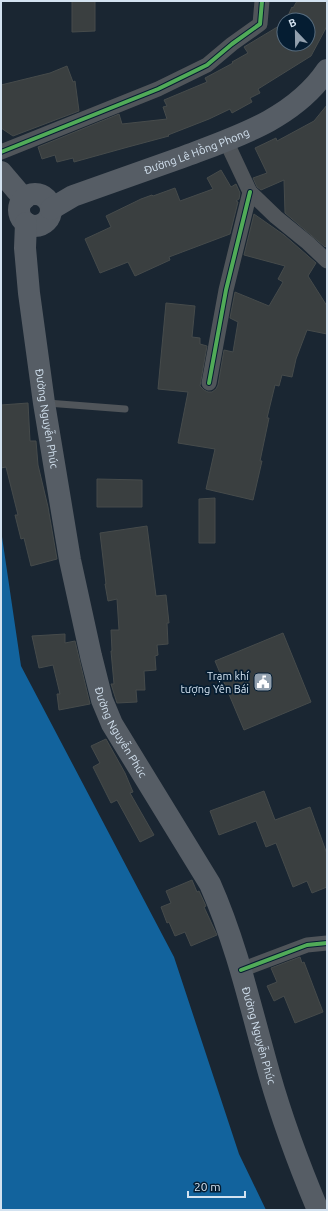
<svg xmlns="http://www.w3.org/2000/svg" width="328" height="1211" font-family="Ubuntu,sans-serif">
  <style>
    .water { fill: #12639d }
    .building { fill: #3a3f40; stroke: #464b4b }
    .lines { fill: none; stroke-linecap: round; stroke-linejoin: round }
    .lane { stroke: #50555a; stroke-width: 7 }
    .street { stroke: #50555a; stroke-width: 15 }
    .primary { stroke: #565d65; stroke-width: 22 }
    .cycleway-casing { stroke: #051d32; stroke-width: 6 }
    .cycleway { stroke: #51ab58; stroke-width: 4 }
    .labels { text-anchor: middle; stroke-width: 3.5; stroke-linejoin: round; paint-order: stroke }
    .street-label { font-size: 11px; fill: #d3e2f0; stroke: #051d32 }
    .poi-label { font-size: 11px; fill: #d3e2f0; stroke: #051d32; text-anchor: end }
  </style>
  <rect width="100%" height="100%" fill="#1a2632"/>
  <polygon class="water" points="1,530 21,666 174,957 239,1154 266,1210 1,1210"/>
  <g class="building">
    <polygon points="72,1 95,1 95,31 72,32"/>
    <polygon points="297,1 327,1 327,26 311,56 258,89 260,93 250,98 252,102 232,113 230,109 209,119 168,135 169,136 128,147 74,162 73,158 57,162 55,155 42,159 38,147 119,114 122,124 167,119 163,107 167,106 164,100 207,82 205,78 233,63 232,62 248,53 244,47 284,23 284,44 308,44 308,20 286,20 292,7 293,8"/>
    <polygon points="67,66 73,82 75,81 79,111 13,136 1,128 1,85 50,73"/>
    <polygon points="327,105 327,245 325,247 285,213 284,180 261,190 257,187 253,178 267,173 255,148 276,138 277,141 314,121"/>
    <polygon points="221,170 231,187 236,184 240,193 239,199 236,201 238,202 230,234 169,257 170,260 135,276 128,262 100,273 85,239 111,227 106,216 141,199 152,195 153,196 175,188 180,201 213,189 207,178"/>
    <polygon points="254,214 284,235 316,263 308,276 327,306 327,334 307,330 296,359 292,377 282,375 279,386 275,385 267,418 269,418 260,461 262,461 253,500 206,489 215,449 178,443 188,392 158,389 166,303 195,306 192,337 200,338 200,344 207,346 200,386 204,390 208,392 212,392 216,389 218,385 224,350 233,352 238,322 230,318 235,292 269,306 283,282 278,279 285,266 244,255"/>
    <polygon points="28,403 30,441 36,441 38,465 48,507 57,559 31,566 24,538 21,539 15,515 18,515 6,467 1,468 1,405"/>
    <polygon points="97,479 142,480 142,507 97,507"/>
    <polygon points="215,498 215,543 199,543 199,499"/>
    <polygon points="147,526 156,596 166,595 169,623 167,623 168,644 157,645 158,655 155,656 156,670 144,671 145,690 136,690 137,702 117,703 111,684 114,684 111,651 112,651 111,630 119,630 117,599 108,601 105,584 106,584 100,533"/>
    <polygon points="283,633 311,702 244,730 215,661"/>
    <polygon points="65,634 65,643 75,641 90,704 59,710 57,694 60,694 53,665 39,668 32,636"/>
    <polygon points="106,739 125,773 133,792 130,793 154,835 140,842 117,800 111,803 93,767 100,763 91,746"/>
    <polygon points="264,791 275,820 310,807 327,854 327,887 312,893 307,881 293,887 276,843 266,847 256,821 219,835 210,811"/>
    <polygon points="192,880 197,892 199,891 206,906 204,907 217,935 191,946 185,932 175,936 169,922 167,923 161,907 171,903 166,891"/>
    <polygon points="300,957 302,963 304,962 323,1012 295,1023 284,996 274,1001 267,986 277,982 271,968"/>
  </g>
  <g class="lines">
    <polyline class="lane" points="47,403 125,409"/>
    <g class="street">
      <polyline points="226,141 250,192 276,217 308,243 327,261"/>
      <polyline points="1,152 158,89 207,65 232,44 260,24 262,1"/>
      <polyline points="209,383 226,290 250,192"/>
      <polyline points="241,970 307,945 327,943"/>
    </g>
    <g class="primary">
      <polyline points="1,172 24,199"/>
      <circle cx="35" cy="210" r="16"/>
      <path id="s1" d="M51,209L73,196C110,183 146,170 183,157C236,137 294,119 327,70"/>
      <path id="s2" d="M26,223L25,248L29,293L44,403L70,560L91,656L102,700L112,724L210,884C237,945 251,1009 269,1073C282,1119 299,1165 318,1210"/>
    </g>
    <g class="cycleway-casing">
      <g id="cycleway">
        <polyline points="1,152 158,89 207,65 232,44 260,24 262,1"/>
        <polyline points="209,383 226,290 250,192"/>
        <polyline points="241,970 307,945 327,943"/>
      </g>
    </g>
    <use href="#cycleway" class="cycleway"/>
  </g>
  <defs>
    <g id="civic-square" transform="scale(1)"><rect x="-9" y="-9" width="18" height="18" rx="4" fill="#92a0ae" stroke="#051d32"/><path d="M-.6-6.5H3V-4.5H.6V-3L4-1V1h2V6H-6V1h2V-1L-.6-3ZM-1.2 2.5V6h2.4V2.5Z" fill="#fff"/></g>
  </defs>
  <g fill-rule="evenodd">
    <use href="#civic-square" x="263" y="682"/>
  </g>
  <g class="labels">
    <g class="street-label">
      <text dy="4" stroke="none"><textPath href="#s1" startOffset="157">Đường Lê Hồng Phong</textPath></text>
      <text dy="4" stroke="none"><textPath href="#s2" startOffset="197">Đường Nguyễn Phúc</textPath></text>
      <text dy="4" stroke="none"><textPath href="#s2" startOffset="521">Đường Nguyễn Phúc</textPath></text>
      <text dy="4" stroke="none"><textPath href="#s2" startOffset="857">Đường Nguyễn Phúc</textPath></text>
    </g>
    <g class="poi-label">
      <text x="249" y="680">Trạm khí<tspan x="249" dy="13">tượng Yên Bái</tspan></text>
    </g>
  </g>
  <rect width="328" height="1211" fill="none" stroke="#d3e2f0" stroke-width="4"/>
  <g transform="translate(296 32) rotate(338)"><circle r="19" fill="#051d32" stroke="#576c7e"/>
  <path d="M0-3L7 15L0 10L-7 15Z" fill="#92a0ae"/>
  <text y="-6" font-size="11" font-weight="bold" text-anchor="middle" fill="#d3e2f0">B</text>
  </g>
  <path d="M188 1191v6h57v-6" fill="none" stroke="#d3e2f0" stroke-width="2"/>
  <text x="194" y="1191" font-size="12" fill="#d3e2f0" stroke="#051d32" stroke-width="3" paint-order="stroke">20 m</text>
</svg>
